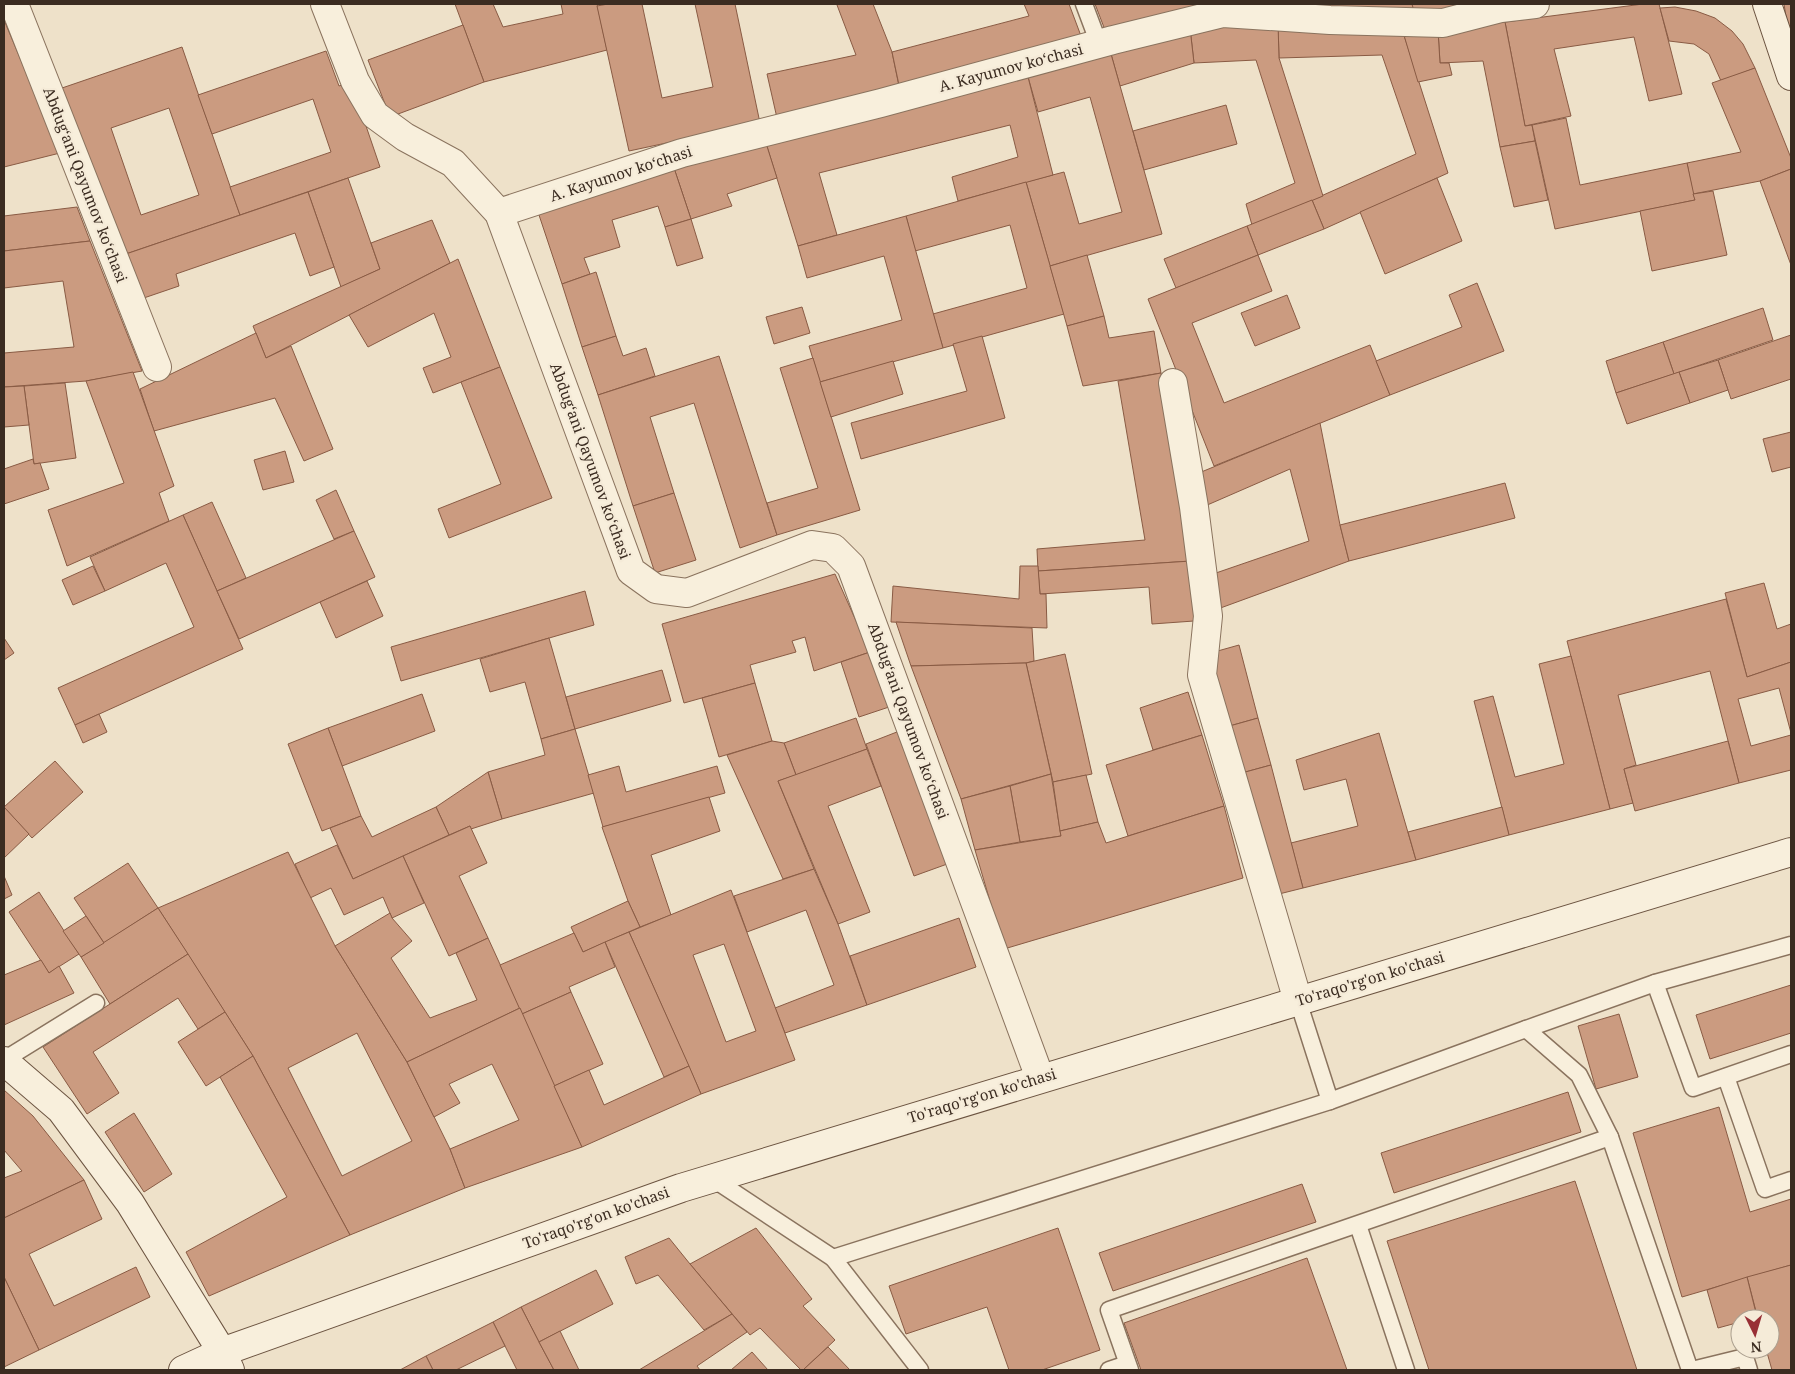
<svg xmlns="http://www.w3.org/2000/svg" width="1795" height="1374" font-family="'Noto Serif',serif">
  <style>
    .building { fill: #cb9b80; stroke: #895b44; fill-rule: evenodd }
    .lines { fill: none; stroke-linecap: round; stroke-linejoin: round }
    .lane-casing { stroke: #8a735e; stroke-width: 19 }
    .street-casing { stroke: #8a735e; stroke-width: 30 }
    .secondary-casing { stroke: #6c5441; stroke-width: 30 }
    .lane { stroke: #f8efdc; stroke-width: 16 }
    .street { stroke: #f8efdc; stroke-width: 28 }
    .secondary { stroke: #f8efdc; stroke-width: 28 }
    .labels { text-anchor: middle; stroke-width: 4.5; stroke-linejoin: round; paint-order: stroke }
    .street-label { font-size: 15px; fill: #3b2c21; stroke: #f5ebd8 }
  </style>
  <rect width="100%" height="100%" fill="#eee1c9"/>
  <g class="building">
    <polygon points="455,4 493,4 503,27 563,14 561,4 597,4 607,50 484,82"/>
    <polygon points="608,4 642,4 662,98 713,87 695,4 735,4 760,123 629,151 597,6"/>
    <polygon points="839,4 873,4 892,52 900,91 777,118 767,74 856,55 837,5"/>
    <polygon points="1024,4 1069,4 1081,36 899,85 892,52 1029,16"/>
    <polygon points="1095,4 1276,4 1105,30"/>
    <polygon points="1276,4 1412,4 1416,18"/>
    <polygon points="1412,4 1471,4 1416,18"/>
    <polygon points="1643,4 1659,4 1682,94 1649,101 1634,37 1554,49 1571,116 1525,126 1505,22"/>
    <polygon points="1784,4 1791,4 1791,35 1789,36"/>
    <polygon points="1675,7 1696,11 1715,18 1732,31 1743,44 1755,68 1721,81 1709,54 1694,44 1669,41 1660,8"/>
    <polygon points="4,20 60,153 4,167"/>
    <polygon points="1505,22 1525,126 1532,125 1535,141 1500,147 1483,61 1440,63 1438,30"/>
    <polygon points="1278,23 1403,32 1448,173 1324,229 1312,200 1416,154 1382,55 1279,58"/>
    <polygon points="1278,23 1279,58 1323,196 1252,225 1246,204 1295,183 1256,60 1194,63 1190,28"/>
    <polygon points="463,25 484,82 390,117 368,60"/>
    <polygon points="1190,28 1194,63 1120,86 1111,54"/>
    <polygon points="1438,30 1440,63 1449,63 1452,75 1418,82 1403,32"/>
    <path d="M182,47L240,215L120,256L62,88ZM169,108L199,195L141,215L111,128Z"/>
    <polygon points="326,51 339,86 351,82 380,167 240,215 230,187 331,152 313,99 212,134 198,95"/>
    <polygon points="1111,54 1162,234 1050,266 1026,182 1064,172 1079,224 1122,212 1090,97 1038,112 1028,77"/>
    <polygon points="1755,68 1791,158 1791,169 1760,181 1693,194 1687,163 1741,152 1712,83"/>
    <polygon points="1028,77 1053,175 958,201 952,177 1018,157 1010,125 819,173 837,235 798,246 765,140"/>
    <polygon points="1226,105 1237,144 1144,170 1133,131"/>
    <polygon points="1566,118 1580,185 1687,163 1695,200 1555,229 1532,125"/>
    <polygon points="765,140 777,178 727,194 732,206 691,219 674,168"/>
    <polygon points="1535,141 1548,200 1514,207 1500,147"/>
    <polygon points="674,168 691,219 665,227 658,206 612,220 620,247 584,258 590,274 562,284 538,212"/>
    <polygon points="1791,169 1791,265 1760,181"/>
    <polygon points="348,178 380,269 341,287 308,192"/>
    <polygon points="1437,178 1462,241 1385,274 1360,212"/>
    <polygon points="1026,182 1064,314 943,348 933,314 1027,288 1010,225 915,251 906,216"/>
    <polygon points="1713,191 1727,255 1652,271 1640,211 1695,200 1693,194"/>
    <polygon points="308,192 334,267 310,276 295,233 176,274 179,286 135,301 120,256"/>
    <polygon points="1312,200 1324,229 1258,255 1247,226"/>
    <polygon points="77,207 90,241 4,251 4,216"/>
    <polygon points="906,216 943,348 820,382 809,346 902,320 884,256 807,278 798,246"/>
    <polygon points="691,219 703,258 677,266 665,227"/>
    <polygon points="432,220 450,263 266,358 253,326 380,269 371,243"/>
    <polygon points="1247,226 1258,255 1176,288 1164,259"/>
    <polygon points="90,241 142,371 86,381 4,387 4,353 74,347 63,281 4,288 4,251"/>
    <polygon points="1087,255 1104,316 1067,326 1050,266"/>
    <polygon points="1258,255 1272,291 1192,323 1224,403 1370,345 1390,395 1214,466 1148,299"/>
    <polygon points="458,259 500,367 433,393 423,368 451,357 434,313 368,347 349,315"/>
    <polygon points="596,272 616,336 582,347 562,284"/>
    <polygon points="1477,283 1504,351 1390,395 1376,361 1462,327 1449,295"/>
    <polygon points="1287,295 1300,328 1255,346 1241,313"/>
    <polygon points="802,307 810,333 774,344 766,317"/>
    <polygon points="1763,308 1773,340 1674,374 1663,342"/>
    <polygon points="1104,316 1109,338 1154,331 1161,373 1083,386 1067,326"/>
    <polygon points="256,333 266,358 291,346 333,449 304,461 275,398 154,431 140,389"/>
    <polygon points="1791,335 1791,379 1731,399 1718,360"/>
    <polygon points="616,336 623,356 646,348 655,376 598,395 582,347"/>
    <polygon points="982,336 1005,418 861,459 851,423 967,391 953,344"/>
    <polygon points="1663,342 1674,374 1616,393 1606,361"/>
    <polygon points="719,356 777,535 740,548 694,403 650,417 674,493 633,506 598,395"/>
    <polygon points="813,358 860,510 777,535 767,503 818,488 780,368"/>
    <polygon points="1718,360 1728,390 1690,403 1679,372"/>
    <polygon points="893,361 903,394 831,417 820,382"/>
    <polygon points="500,367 552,498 449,538 438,509 501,484 461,382"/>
    <polygon points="133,372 174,486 159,493 169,521 67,566 48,510 124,483 86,381"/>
    <polygon points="1679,372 1690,403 1627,424 1616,393"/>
    <polygon points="1161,373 1191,561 1038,571 1037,549 1145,540 1118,381"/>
    <polygon points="65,383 76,458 34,464 24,386"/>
    <polygon points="24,386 29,425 4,427 4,387"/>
    <polygon points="1320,423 1340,525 1349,561 1215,610 1213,574 1309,541 1290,469 1205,506 1194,475"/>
    <polygon points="1791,432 1791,467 1772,472 1763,439"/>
    <polygon points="285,451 294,482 263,490 254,460"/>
    <polygon points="33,459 34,464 40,463 49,489 4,504 4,469"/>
    <polygon points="1505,483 1515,518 1349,561 1340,525"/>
    <polygon points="336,490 354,531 334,539 316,500"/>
    <polygon points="674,493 696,560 655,573 633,506"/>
    <polygon points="212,502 246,578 217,591 183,515"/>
    <polygon points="183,515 243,649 75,725 58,688 194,627 166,563 105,591 90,557"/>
    <polygon points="354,531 375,577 239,639 217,591"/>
    <polygon points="1191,561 1194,621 1152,624 1149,587 1040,594 1038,571"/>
    <polygon points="93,566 105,591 73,605 62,580"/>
    <polygon points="1020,566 1038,566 1040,594 1046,594 1047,628 891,622 893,586 1019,599"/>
    <polygon points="835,574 870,652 814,671 805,637 792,641 796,652 750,665 755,683 684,703 662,624"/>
    <polygon points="367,581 383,616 336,638 320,602"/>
    <polygon points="1764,583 1777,629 1791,624 1791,662 1747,677 1725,593"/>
    <polygon points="585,591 594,625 401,681 391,647"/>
    <polygon points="1726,599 1747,677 1791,662 1791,733 1779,688 1738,699 1751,746 1791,735 1791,770 1739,783 1710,671 1618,695 1636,765 1624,769 1633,803 1610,809 1567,641"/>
    <polygon points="896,622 1032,628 1034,661 1026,663 911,666"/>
    <polygon points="4,638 14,653 4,660"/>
    <polygon points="549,638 575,729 541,739 525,682 490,692 480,659"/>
    <polygon points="1239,645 1258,718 1226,727 1207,654"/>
    <polygon points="870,652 889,707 859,717 841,662"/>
    <polygon points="1065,654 1092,774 1053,782 1026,663"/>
    <polygon points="1571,656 1610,809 1509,835 1474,701 1493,696 1515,777 1564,764 1539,664"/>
    <polygon points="1026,663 1051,774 961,799 911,666"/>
    <polygon points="662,670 671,701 575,729 566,697"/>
    <polygon points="755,683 772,741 719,757 702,698"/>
    <polygon points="1188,692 1202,735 1153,750 1140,708"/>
    <polygon points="422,694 435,731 342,766 328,728"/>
    <polygon points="99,714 107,732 83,743 75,725"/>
    <polygon points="856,718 867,749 796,775 784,743"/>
    <polygon points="1258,718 1271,765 1238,774 1226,727"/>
    <polygon points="328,728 361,816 322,831 288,744"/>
    <polygon points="575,729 594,793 502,819 488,772 545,755 541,739"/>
    <polygon points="902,730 950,863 914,876 866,744"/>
    <polygon points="1379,733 1416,860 1303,888 1291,843 1358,826 1346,779 1304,790 1296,760"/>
    <polygon points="1202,735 1224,806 1128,836 1106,765"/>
    <polygon points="772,741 784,743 796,775 778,781 814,869 783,879 727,755"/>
    <polygon points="1728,741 1739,783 1635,811 1624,769"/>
    <polygon points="867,749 881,786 828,806 870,912 838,924 778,781"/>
    <polygon points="55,761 83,792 32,838 4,807"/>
    <polygon points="1271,765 1303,888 1271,896 1238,774"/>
    <polygon points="619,766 626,792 717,766 725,793 603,827 588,775"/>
    <polygon points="488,772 502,819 471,829 470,826 449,835 436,807"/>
    <polygon points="1051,774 1061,836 1020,842 1010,786"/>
    <polygon points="1086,775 1098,822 1060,831 1053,782"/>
    <polygon points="1010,786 1020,842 975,850 961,799"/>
    <polygon points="709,797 720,831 651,855 671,915 640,927 628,901 602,827"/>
    <polygon points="1224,806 1243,878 1004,949 975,850 1061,836 1060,831 1098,822 1106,843"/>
    <polygon points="4,807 29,834 4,858"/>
    <polygon points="436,807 449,835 353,879 330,828 361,816 372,837"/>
    <polygon points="1502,807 1509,835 1416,860 1408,832"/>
    <polygon points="470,826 487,863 459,876 488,938 449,956 403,856"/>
    <polygon points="337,845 353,879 403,856 424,903 392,918 383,897 344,915 331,888 310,898 295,864"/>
    <path d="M288,852L335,946L407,1062L450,1149L465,1188L350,1235L253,1056L158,908ZM357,1033L412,1141L342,1176L288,1068Z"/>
    <polygon points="128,863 158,908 104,943 74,898"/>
    <polygon points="814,869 838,924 867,1005 785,1033 775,1008 834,985 806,910 747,932 734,896"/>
    <polygon points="4,876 12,895 4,899"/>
    <path d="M731,890L795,1060L701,1094L629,932ZM724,944L756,1031L726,1042L693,955Z"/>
    <polygon points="39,892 79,954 49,973 9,912"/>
    <polygon points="628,901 640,927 583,952 571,927"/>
    <polygon points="158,908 188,954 110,1004 81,957"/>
    <polygon points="390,913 392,918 412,941 391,958 430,1018 477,1000 456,953 488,938 520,1008 407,1062 335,946"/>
    <polygon points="86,916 104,943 81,957 63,931"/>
    <polygon points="959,918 976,967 867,1005 850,956"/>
    <polygon points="629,932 689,1066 664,1077 605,942"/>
    <polygon points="574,933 583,952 605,942 615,967 569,987 571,992 522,1014 500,965"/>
    <polygon points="188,954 225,1012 198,1029 178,998 93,1052 119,1093 87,1114 43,1047"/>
    <polygon points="41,960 49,973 59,966 74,993 4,1025 4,975"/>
    <polygon points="1791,985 1791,1033 1710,1059 1696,1015"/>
    <polygon points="571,992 603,1064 554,1086 522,1014"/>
    <polygon points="520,1008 582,1147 465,1188 450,1149 519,1120 492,1064 449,1084 460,1103 434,1117 407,1062"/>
    <polygon points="225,1012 253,1056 206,1086 178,1042"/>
    <polygon points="1619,1014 1638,1077 1596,1089 1578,1026"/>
    <polygon points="253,1056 350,1235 209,1296 186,1252 287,1197 220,1077"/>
    <polygon points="689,1066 701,1094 582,1147 554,1086 589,1070 604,1105"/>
    <polygon points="4,1090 33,1116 84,1180 4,1218 4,1178 22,1171 4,1150"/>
    <polygon points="1568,1092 1581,1132 1394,1193 1381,1153"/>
    <polygon points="1719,1107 1750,1212 1791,1199 1791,1265 1682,1297 1633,1133"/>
    <polygon points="134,1113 172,1174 144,1192 105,1132"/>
    <polygon points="84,1180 102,1219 29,1254 54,1306 136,1267 150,1297 39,1350 4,1277 4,1218"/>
    <polygon points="1575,1181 1637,1370 1429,1370 1387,1241"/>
    <polygon points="1302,1184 1316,1222 1113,1291 1099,1253"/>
    <polygon points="756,1228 812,1299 803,1306 835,1340 803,1370 801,1370 760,1328 750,1335 690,1264"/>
    <polygon points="1058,1228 1100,1350 1042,1370 1009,1370 987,1307 906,1334 889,1286"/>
    <polygon points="669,1238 690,1264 732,1314 704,1330 658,1275 636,1284 625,1257"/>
    <polygon points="1307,1258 1347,1370 1141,1370 1124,1323"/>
    <polygon points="1791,1265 1791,1370 1772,1370 1766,1349 1770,1349 1770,1319 1758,1319 1747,1277"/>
    <polygon points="596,1270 613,1304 539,1342 521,1307"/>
    <polygon points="4,1277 39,1350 4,1367"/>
    <polygon points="1747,1277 1757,1317 1750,1319 1740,1319 1740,1322 1718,1328 1707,1290"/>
    <polygon points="521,1307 539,1342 554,1370 517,1370 493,1322"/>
    <polygon points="732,1314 747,1332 697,1366 700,1370 639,1370"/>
    <polygon points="493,1322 505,1346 456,1370 433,1370 426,1356"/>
    <polygon points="560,1331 579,1370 554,1370 539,1342"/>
    <polygon points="828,1347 850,1370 803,1370"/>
    <polygon points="752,1352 768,1370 731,1370"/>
    <polygon points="426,1356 433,1370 400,1370"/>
  </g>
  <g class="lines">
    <g class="lane-casing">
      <g id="lane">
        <polyline points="1084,4 1099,44"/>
        <polyline points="1655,983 1693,1088 1791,1054"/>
        <polyline points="1526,1029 1655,983 1791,945"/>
        <polyline points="4,1060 96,1003"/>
        <polyline points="1726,1077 1765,1189 1791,1180"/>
        <polyline points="1330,1101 1526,1029 1579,1075 1610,1137 1690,1370"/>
        <polyline points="712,1178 833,1258"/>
        <polyline points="1358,1225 1406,1370"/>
        <polyline points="920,1370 833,1258 1330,1101 1298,1001"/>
        <polyline points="1109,1370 1127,1364"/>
        <polyline points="1130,1370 1109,1310 1610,1137"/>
        <polyline points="1692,1370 1745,1357 1749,1370"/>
      </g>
    </g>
    <g class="street-casing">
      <g id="street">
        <polyline points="14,4 157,367"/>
        <polyline points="325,4 355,81 375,115 405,137 453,163 499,213 631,571 656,589 687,593 812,545 833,548 851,566 1040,1078"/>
        <polyline points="499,213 682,153 881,103 1113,40 1223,13 1330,20 1443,23 1501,8 1535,4"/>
        <polyline points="1173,383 1194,507 1208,616 1202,675 1298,1001"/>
      </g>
    </g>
    <g class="secondary-casing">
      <g id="secondary">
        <polyline points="1767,4 1791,76"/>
        <polyline points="4,1061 61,1110 130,1203 222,1352 230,1370"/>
        <polyline points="183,1370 222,1352 681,1188 1791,852"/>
      </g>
    </g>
    <use href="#lane" class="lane"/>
    <use href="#street" class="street"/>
    <use href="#secondary" class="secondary"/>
  </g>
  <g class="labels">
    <g class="street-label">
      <text transform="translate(1011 68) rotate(-15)" y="5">A. Kayumov koʻchasi</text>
      <text transform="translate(621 174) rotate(-18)" y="5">A. Kayumov koʻchasi</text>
      <text transform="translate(85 185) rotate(69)" y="5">Abdug‘ani Qayumov ko‘chasi</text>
      <text transform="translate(590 461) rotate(70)" y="5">Abdug‘ani Qayumov ko‘chasi</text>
      <text transform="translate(908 721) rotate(70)" y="5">Abdug‘ani Qayumov ko‘chasi</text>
      <text transform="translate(1370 979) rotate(-17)" y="5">To'raqo'rg'on ko'chasi</text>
      <text transform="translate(982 1096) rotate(-17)" y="5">To'raqo'rg'on ko'chasi</text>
      <text transform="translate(596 1218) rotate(-20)" y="5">To'raqo'rg'on ko'chasi</text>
    </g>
  </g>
  <rect width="1795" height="1374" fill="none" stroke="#3b2c21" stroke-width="10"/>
  <g transform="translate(1755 1334) rotate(175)"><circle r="24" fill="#f5ebd8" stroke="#ab9f8f"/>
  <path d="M0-4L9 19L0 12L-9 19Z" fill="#982f35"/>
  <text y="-8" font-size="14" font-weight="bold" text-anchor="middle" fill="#3b2c21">N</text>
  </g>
</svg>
